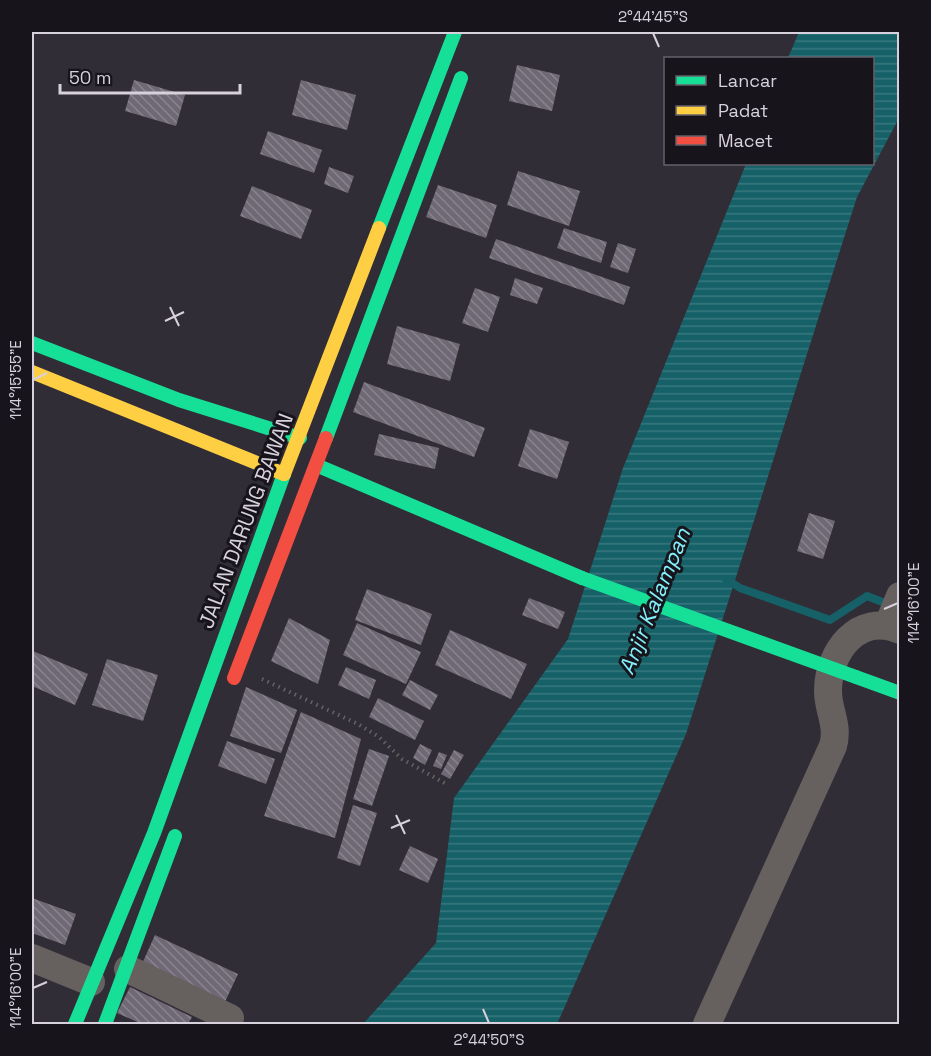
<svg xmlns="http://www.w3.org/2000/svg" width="931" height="1056" font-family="'Space Grotesk',sans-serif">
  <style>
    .water { fill: url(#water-rules) }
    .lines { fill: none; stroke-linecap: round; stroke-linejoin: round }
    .stream { stroke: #166168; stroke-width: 8 }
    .building { fill: url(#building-back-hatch) }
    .path { stroke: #676363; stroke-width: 4; stroke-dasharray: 1.5 4.5; stroke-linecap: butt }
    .street { stroke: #66605f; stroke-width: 28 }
    .fast { stroke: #16e098; stroke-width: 14 }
    .slow { stroke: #ffcf43; stroke-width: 14 }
    .jam { stroke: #f24e42; stroke-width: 14 }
    .fast-bridge { stroke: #16e098; stroke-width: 14 }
    .ticks { fill: none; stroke: #d7d1dd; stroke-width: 2 }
    .labels { text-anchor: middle; stroke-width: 6; stroke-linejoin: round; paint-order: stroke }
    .street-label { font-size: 21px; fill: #d7d1dd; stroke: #17141b }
    .water-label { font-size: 22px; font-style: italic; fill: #80f1fd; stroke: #17141b }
    .neatline { fill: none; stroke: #d7d1dd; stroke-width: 2 }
    .ticks-label { font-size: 15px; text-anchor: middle; fill: #d7d1dd }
  </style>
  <defs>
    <pattern id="water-rules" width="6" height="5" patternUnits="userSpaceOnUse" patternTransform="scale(1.5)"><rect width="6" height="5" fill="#166168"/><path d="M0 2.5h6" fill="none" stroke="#37777d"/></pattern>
    <pattern id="building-back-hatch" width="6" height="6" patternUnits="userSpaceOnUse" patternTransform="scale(1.5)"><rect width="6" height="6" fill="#6f6875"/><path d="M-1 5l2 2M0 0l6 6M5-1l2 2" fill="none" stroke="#89838f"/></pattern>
  </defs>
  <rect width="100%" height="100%" fill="#312d36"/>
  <polygon class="water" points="799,32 899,32 899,118 857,197 686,734 557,1024 363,1024 436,943 454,798 568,639 623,468 746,164 872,164 872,58 788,58"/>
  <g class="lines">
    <polyline class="stream" points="726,579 740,588 830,620 867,596 890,605"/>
  </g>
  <g class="building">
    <polygon points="517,65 560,75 552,111 509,101"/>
    <polygon points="134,80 185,95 176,126 125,111"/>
    <polygon points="301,80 356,95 347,130 292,115"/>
    <polygon points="268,131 322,150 314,173 260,154"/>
    <polygon points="329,167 354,176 348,193 324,184"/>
    <polygon points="518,171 580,191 569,226 507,205"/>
    <polygon points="438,185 497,205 486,238 426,217"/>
    <polygon points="252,186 312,210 301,239 240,216"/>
    <polygon points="564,228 607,242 601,263 557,248"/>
    <polygon points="496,239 630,287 624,305 489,258"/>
    <polygon points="618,243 636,249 628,273 610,267"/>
    <polygon points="515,278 543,288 537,304 510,295"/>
    <polygon points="475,288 500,297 488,332 462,323"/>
    <polygon points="397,326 460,344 450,381 387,364"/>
    <polygon points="364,382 485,428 474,457 353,412"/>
    <polygon points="530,429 569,442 557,479 518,466"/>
    <polygon points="379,434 439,448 435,469 374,455"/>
    <polygon points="809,513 835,521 823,559 797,551"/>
    <polygon points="367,589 432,614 421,645 355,620"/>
    <polygon points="529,598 565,612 558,629 522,615"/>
    <polygon points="289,618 330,640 318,684 271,661"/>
    <polygon points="357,623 421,652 406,684 343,655"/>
    <polygon points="450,630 527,664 511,699 435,665"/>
    <polygon points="33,651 88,674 75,705 32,686"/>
    <polygon points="107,659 158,675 143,721 92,705"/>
    <polygon points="346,667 376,680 369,699 338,685"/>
    <polygon points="410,680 438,695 430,710 402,695"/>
    <polygon points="246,687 297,710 281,753 230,736"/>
    <polygon points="378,698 424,721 415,740 369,717"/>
    <polygon points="301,712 361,739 335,838 264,816"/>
    <polygon points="227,741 275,759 266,784 218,766"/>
    <polygon points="420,744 432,750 425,765 413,758"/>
    <polygon points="369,749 389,756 372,806 353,799"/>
    <polygon points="454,750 464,755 450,779 441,774"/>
    <polygon points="439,752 447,755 441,769 433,766"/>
    <polygon points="353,805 377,813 360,866 337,858"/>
    <polygon points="410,846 438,859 428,883 399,870"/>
    <polygon points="32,898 76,914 65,945 32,933"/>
    <polygon points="155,935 238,974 224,1004 141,966"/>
    <polygon points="130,987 192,1017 188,1024 142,1024 117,1013"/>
  </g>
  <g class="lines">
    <polyline class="path" points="262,679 358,724 379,737 402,759 448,785"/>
    <g class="street">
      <polyline points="888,625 900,596"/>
      <polyline points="32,958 91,982"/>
      <polyline points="128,969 230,1018"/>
      <path d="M707,1024L833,746C839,725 828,711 828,691C828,652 858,612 900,630"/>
    </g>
    <g class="fast">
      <polyline points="379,228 455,32"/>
      <polyline points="32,343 179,400 300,438"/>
      <polyline points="326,438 461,78"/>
      <polyline points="316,465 582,578"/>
      <polyline points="856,677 900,693"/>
      <polyline points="75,1024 154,833 284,474"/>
      <polyline points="105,1024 175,836"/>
    </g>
    <g class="slow">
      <polyline points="32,372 284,474"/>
      <polyline points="284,474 379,228"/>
    </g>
    <polyline class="jam" points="234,678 326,438"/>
    <polyline class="fast-bridge" points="582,578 856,677"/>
  </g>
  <path class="ticks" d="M653,33L659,47M170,307L179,326M165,321L184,312M33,380L47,373M884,609L898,603M396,815L405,834M391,828L410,820M33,988L47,982M483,1009L489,1023"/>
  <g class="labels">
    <g class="street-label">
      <text transform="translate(246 521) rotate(-69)" y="7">JALAN DARUNG BAWAN</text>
    </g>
    <g class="water-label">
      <text transform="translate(654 601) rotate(-68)" y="8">Anjir Kalampan</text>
    </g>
  </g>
  <rect width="931" height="1056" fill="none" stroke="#17141b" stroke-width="66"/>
  <rect x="664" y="57" width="210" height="108" fill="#17141b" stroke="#646069" stroke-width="1.5"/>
  <rect x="676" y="76" width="30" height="9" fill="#16e098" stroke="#646069" stroke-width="1.5"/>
  <text x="718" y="87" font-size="18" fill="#d7d1dd">Lancar</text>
  <rect x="676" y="106" width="30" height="9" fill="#ffcf43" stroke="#646069" stroke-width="1.5"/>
  <text x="718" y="117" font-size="18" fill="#d7d1dd">Padat</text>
  <rect x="676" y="136" width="30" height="9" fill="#f24e42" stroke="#646069" stroke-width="1.5"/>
  <text x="718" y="147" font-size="18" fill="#d7d1dd">Macet</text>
  <path d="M60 84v9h180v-9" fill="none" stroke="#d7d1dd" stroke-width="3"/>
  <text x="69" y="84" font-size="18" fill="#d7d1dd" stroke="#17141b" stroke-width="4.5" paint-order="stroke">50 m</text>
  <rect x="33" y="33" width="865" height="990" class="neatline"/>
  <g class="ticks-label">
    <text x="653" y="22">2°44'45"S</text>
    <text transform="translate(16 380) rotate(-90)" y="5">114°15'55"E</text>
    <text transform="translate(914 603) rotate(-90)" y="5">114°16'00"E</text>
    <text transform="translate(16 988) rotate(-90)" y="5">114°16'00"E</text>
    <text x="489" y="1045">2°44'50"S</text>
  </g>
</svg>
